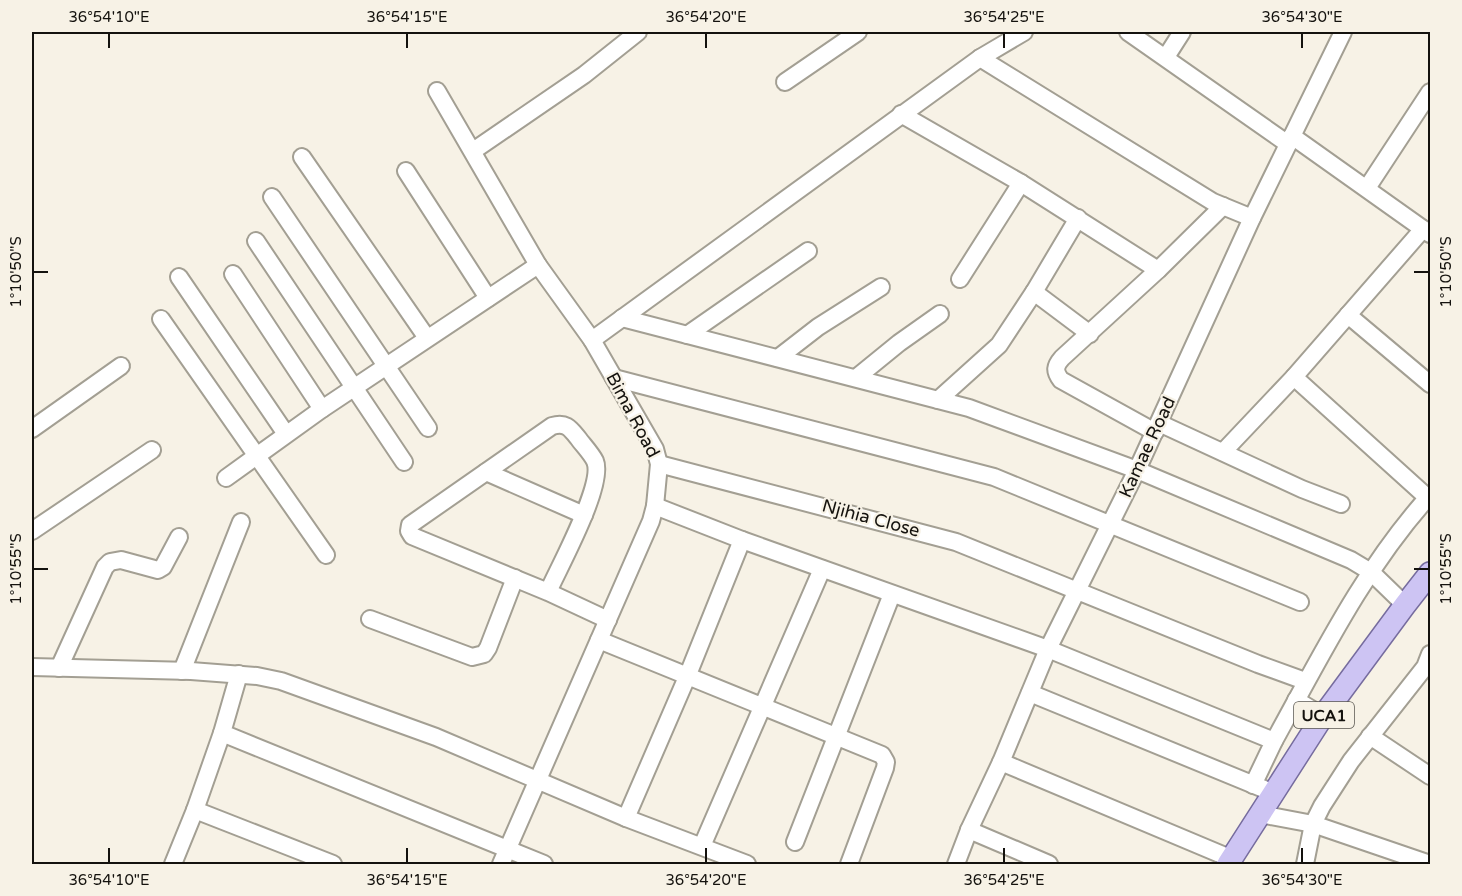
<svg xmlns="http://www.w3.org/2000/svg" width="1462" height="896" font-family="'Varela Round',sans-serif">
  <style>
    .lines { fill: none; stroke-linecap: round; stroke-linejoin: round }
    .minor-casing { stroke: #a39f93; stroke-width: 20 }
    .major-casing { stroke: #766c9e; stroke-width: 24 }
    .minor { stroke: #fff; stroke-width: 16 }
    .major { stroke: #cdc4f3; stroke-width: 21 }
    .ticks { fill: none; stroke: #14120e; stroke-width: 2 }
    .labels { text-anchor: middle; stroke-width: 4.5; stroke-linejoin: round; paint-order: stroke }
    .shield { fill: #f7f2e6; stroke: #58554f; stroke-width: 1.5 }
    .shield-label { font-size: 16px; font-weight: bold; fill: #14120e }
    .street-label { font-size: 18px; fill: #14120e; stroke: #f7f2e6 }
    .neatline { fill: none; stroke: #14120e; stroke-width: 2 }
    .ticks-label { font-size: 15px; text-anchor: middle; fill: #14120e }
  </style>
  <rect width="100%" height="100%" fill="#f7f2e6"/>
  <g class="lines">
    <g class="minor-casing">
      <g id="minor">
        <polyline points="1128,32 1288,144"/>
        <polyline points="1166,57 1182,32"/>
        <polyline points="980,58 1213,202 1252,218"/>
        <polyline points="785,82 858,32"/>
        <polyline points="437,91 538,265 592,340 655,449 659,464 655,506 651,521 501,864"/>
        <polyline points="901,114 1021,183 1158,270"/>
        <polyline points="1292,136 1430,234"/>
        <polyline points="473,151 584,75 638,32"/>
        <polyline points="302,157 427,338"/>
        <polyline points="406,171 488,298"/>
        <polyline points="1367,188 1430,92"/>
        <polyline points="272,197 428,428"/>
        <polyline points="256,241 404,462"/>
        <polyline points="233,274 322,409"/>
        <polyline points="179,277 286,434"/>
        <polyline points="960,279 1021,183"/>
        <polyline points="1034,292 1090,334"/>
        <polyline points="1348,315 1430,384"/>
        <polyline points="622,318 969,408 1137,470 1351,560 1371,572 1405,605"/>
        <polyline points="161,319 326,555"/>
        <polyline points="687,335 808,251"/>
        <polyline points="592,340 980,58 1024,32"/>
        <polyline points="778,358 818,327 881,287"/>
        <polyline points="1294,377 1428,498"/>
        <polyline points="614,378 994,477 1300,602"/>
        <polyline points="856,378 899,343 940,314"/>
        <polyline points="938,400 999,345 1034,292 1078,218"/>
        <polyline points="1159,423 1302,489 1341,504"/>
        <polyline points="32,429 121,366"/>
        <path d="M1155,432L1061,380C1054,371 1055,366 1062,358L1158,270L1223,206"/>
        <polyline points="1223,452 1294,377 1423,229"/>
        <polyline points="659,464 956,542 1258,664 1305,681"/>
        <polyline points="486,472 584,515"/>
        <polyline points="226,478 322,409 538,265"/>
        <polyline points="655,506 742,540 1048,649 1274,741 1253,785"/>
        <polyline points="32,531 152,450"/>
        <path d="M548,592C559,567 605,484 595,461C591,453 583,445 578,438C570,428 566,422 552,426L420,518L410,525L409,531L412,536L548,592L608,620"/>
        <polyline points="370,619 472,657 484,654 488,648 515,578"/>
        <polyline points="599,640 882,755 886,762 885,768 849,864"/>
        <polyline points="32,667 191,671 257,676 281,681 436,737 626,818 747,864"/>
        <polyline points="59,668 105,567 110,562 121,560 158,570 163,567 179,537"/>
        <polyline points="182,671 241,522"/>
        <polyline points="239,674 222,733 544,864"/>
        <polyline points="1030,693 1264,789"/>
        <polyline points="1296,700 1323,716"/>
        <polyline points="1370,736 1430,776"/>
        <path d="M1274,741C1321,656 1364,568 1430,495"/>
        <polyline points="1001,762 1232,859"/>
        <polyline points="195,810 333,864"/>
        <polyline points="1260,814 1313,824 1430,864"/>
        <polyline points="626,818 687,677 742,540"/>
        <polyline points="969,830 1049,864"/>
        <polyline points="795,842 892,594"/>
        <polyline points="702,846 822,569"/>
        <polyline points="173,864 195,810 222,733"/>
        <polyline points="956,864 969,830 1001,762 1048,649 1137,470 1252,218 1343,32"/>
        <polyline points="1305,864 1313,824 1322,806 1351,761 1425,667 1430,654"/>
      </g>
    </g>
    <g class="major-casing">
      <polyline id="major" points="1228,864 1323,716 1405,605 1430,573"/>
    </g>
    <use href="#minor" class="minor"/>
    <use href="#major" class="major"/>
  </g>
  <path class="ticks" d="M109,33V48M407,33V48M706,33V48M1004,33V48M1302,33V48M33,272H48M1414,272H1429M33,569H48M1414,569H1429M109,848V863M407,848V863M706,848V863M1004,848V863M1302,848V863"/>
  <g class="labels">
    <rect class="shield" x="1294" y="702" width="60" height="26" rx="4.5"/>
    <g class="shield-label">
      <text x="1324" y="721">UCA1</text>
    </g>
    <g class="street-label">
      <text transform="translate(633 415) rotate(62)" y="6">Bima Road</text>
      <text transform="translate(1147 447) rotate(-65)" y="6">Kamae Road</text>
      <text transform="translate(871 518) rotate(15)" y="6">Njihia Close</text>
    </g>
  </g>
  <rect width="1462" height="896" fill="none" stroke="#f7f2e6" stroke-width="66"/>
  <rect x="33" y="33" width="1396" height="830" class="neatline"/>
  <g class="ticks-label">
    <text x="109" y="22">36°54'10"E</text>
    <text x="407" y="22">36°54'15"E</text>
    <text x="706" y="22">36°54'20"E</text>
    <text x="1004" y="22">36°54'25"E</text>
    <text x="1302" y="22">36°54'30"E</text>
    <text transform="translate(16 272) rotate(-90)" y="5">1°10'50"S</text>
    <text transform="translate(1446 272) rotate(-90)" y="5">1°10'50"S</text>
    <text transform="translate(16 569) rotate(-90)" y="5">1°10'55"S</text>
    <text transform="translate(1446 569) rotate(-90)" y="5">1°10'55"S</text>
    <text x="109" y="885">36°54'10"E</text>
    <text x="407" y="885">36°54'15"E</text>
    <text x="706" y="885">36°54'20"E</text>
    <text x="1004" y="885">36°54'25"E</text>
    <text x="1302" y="885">36°54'30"E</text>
  </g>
</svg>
